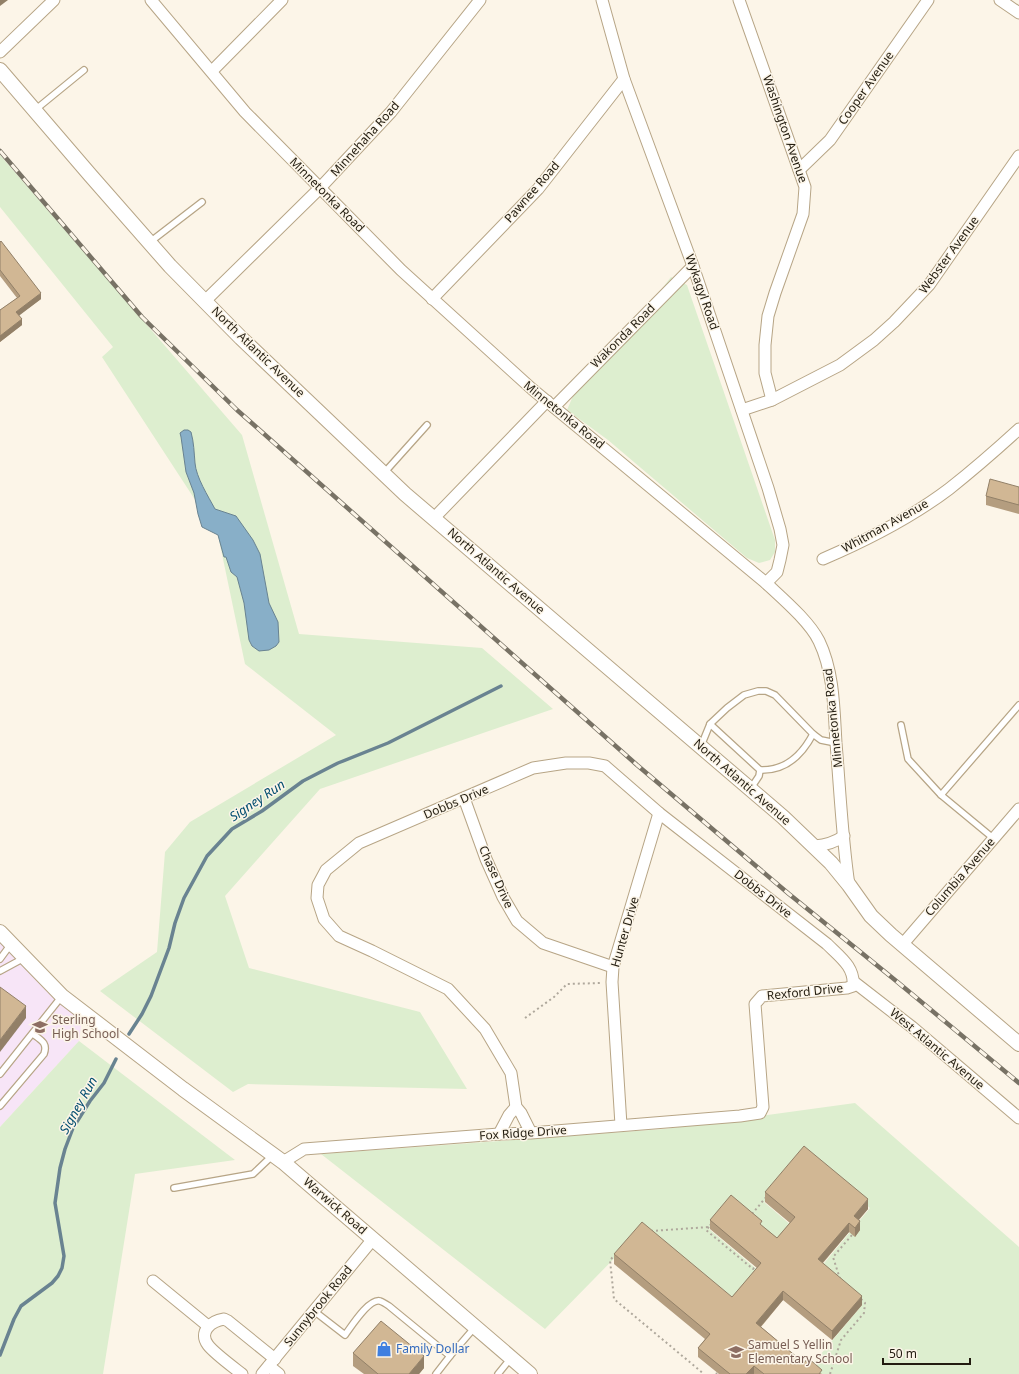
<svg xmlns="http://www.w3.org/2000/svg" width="1019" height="1374" font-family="'Noto Sans',sans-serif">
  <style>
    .education { fill: #f7e5f7 }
    .green { fill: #ddeecf }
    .water { fill: #88afc8; stroke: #698391 }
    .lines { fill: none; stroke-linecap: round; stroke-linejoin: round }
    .stream { stroke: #698391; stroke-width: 3.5 }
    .service-casing { stroke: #b7a586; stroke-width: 8 }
    .minor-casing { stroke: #b7a586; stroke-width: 13 }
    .tertiary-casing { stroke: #b7a586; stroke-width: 16 }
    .path { stroke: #afa89c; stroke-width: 2; stroke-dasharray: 2 3; stroke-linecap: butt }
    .service { stroke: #fff; stroke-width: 5.5 }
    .minor { stroke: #fff; stroke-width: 11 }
    .tertiary { stroke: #fff; stroke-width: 14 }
    .rail-casing { stroke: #787265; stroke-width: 4.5 }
    .rail { stroke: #fcf5e8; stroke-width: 3; stroke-dasharray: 9; stroke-linecap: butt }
    .wall { fill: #b49d7f }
    .shaded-wall { fill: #928068 }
    .building { fill: #d1b794; stroke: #928068 }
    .labels { text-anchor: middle; stroke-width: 3; stroke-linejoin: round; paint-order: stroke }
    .street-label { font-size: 12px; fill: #221c10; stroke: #fcf5e8 }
    .education-label { font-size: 12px; fill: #785e54; stroke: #fcf5e8; text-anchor: start }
    .shop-label { font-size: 12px; fill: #366cbe; stroke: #fcf5e8; text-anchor: start }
    .water-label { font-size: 13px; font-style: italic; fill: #044f71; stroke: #fcf5e8 }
  </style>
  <rect width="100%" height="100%" fill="#fcf5e8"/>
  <polygon class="education" points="0,932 83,1012 79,1041 0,1127"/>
  <g class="green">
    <polygon points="0,155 242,435 299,634 482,648 553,709 320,789 225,896 249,968 420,1012 467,1089 248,1084 233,1092 100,991 157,952 165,852 190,822 336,735 245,664 218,535 102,357 113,347 0,207"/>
    <polygon points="671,277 687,285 689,291 775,540 775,552 770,560 759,563 747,558 608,440 567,410 573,396 654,299"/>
    <polygon points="79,1041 235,1160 135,1174 103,1374 0,1374 0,1127"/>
    <polygon points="855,1103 1019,1247 1019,1374 817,1374 810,1367 862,1305 820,1268 870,1208 805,1154 764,1202 792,1226 778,1242 731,1203 709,1229 760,1272 732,1305 642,1230 545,1329 321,1154 664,1129"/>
  </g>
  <path class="water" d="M184,430H188L191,432C194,443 194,452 195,463C196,477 208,496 215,509L236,516L253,540L260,554L269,603L278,622L279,642L276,646L269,650L259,651L252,646L249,640L244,603L237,577L231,572L226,557H224L218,535L202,527L198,514L194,493L186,472L181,437L180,433Z"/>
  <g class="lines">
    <g class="stream">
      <polyline points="129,1034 142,1014 151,996 169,948 175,923 184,898 207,856 232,829 262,811 303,781 338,763 388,743 501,686"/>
      <polyline points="0,1355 14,1319 21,1306 52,1283 58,1276 62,1268 64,1256 55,1203 60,1168 65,1149 73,1128 90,1101 104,1083 116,1059"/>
    </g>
    <g class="service-casing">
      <g id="service">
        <polyline points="35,110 84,70"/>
        <polyline points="150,242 202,202"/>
        <polyline points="384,473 427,425"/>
        <polyline points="710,724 760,770 759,776 751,788"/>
        <polyline points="901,725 908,759 941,795"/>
        <polyline points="701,746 710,724 727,708 744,695 758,691 766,691 775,695 813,734 821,740 836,743"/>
        <path d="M760,770C785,771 802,755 813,734"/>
        <polyline points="993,838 941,795 1019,705"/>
        <polyline points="0,959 11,944"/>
        <polyline points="0,971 24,958"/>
        <polyline points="0,1074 62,996"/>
        <path d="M0,1106L44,1054C48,1043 41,1040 33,1034"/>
        <polyline points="174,1188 253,1174 273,1155"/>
        <path d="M314,1311L345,1335C351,1327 369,1298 380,1301C383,1302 386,1304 389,1306L450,1356L475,1327"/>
        <polyline points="436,1374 450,1356"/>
        <polyline points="498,1374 511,1358"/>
      </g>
    </g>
    <g class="minor-casing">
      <g id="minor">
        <path d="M151,0L245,112L401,270L532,389L766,583C783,599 809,621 819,641C834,672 834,710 836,743C840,790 842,838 849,885"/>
        <polyline points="602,0 624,79 693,266 768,488 780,529 783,545 780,560 777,572 766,583"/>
        <polyline points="739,0 805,187 803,214 775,293 768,316 765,345 765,373 772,400"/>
        <polyline points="1000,0 1019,13"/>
        <polyline points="0,52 54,0"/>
        <polyline points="212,71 282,0"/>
        <polyline points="799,170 830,140 928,0"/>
        <polyline points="432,299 538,189 624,79"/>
        <polyline points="205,301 320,188 391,112 480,0"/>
        <polyline points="554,407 693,266"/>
        <polyline points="742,410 772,400 840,365 874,340 894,322 929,285 1019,156"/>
        <polyline points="434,518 547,401"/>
        <path d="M823,559C865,541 912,517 949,489C973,470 996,450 1019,429"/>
        <polyline points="464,798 486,859 503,897 517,921 543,943 613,967"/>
        <path d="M815,846C826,845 834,843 844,836"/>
        <polyline points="902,945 1019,809"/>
        <polyline points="854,982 912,1027 1019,1118"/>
        <polyline points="621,1125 612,982 613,967 659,813"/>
        <polyline points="499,1134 509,1115 516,1107"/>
        <path d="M283,1162L304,1149L499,1134L531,1133L740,1116L760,1113L763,1107L755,1004L762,996L847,988L853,986C855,967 840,957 827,944L659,813L605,766L589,763H566L533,768L359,843L326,870L318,885L317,898L324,919L339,936L372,951L448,989L485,1029L511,1073L516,1107L521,1113L531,1133"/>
        <polyline points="153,1281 208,1326"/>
        <polyline points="269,1366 279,1374"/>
        <path d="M242,1374C233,1367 214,1353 208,1345C198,1332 211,1321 224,1319L228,1321L275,1359"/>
        <polyline points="262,1374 373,1239"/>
      </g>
    </g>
    <g class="tertiary-casing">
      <g id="tertiary">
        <polyline points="0,70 91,176 170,266 241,338 405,494 783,817 831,863 849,885 871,916 891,935 1019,1044"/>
        <polyline points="0,932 62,996 183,1089 283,1162 530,1374"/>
      </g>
    </g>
    <g class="path">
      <polyline points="525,1018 554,997 567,984 601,983"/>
      <polyline points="752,1214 767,1196"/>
      <polyline points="709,1227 706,1230 753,1269 756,1265"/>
      <polyline points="651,1231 709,1227 711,1224"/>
      <polyline points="616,1254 610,1260 614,1299 704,1374"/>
      <polyline points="840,1279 833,1257 852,1235"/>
      <polyline points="716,1374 717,1373"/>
      <polyline points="830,1374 841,1340 864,1313 865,1303 860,1298"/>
    </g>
    <use href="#service" class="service"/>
    <use href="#minor" class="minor"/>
    <use href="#tertiary" class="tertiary"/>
    <g class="rail-casing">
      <polyline id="rail" points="0,151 142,317 237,410 637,765 789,894 895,980 1019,1083"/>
    </g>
    <use href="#rail" class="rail"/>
  </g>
  <g class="wall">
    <polygon points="0,242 41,299 19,315 22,325 0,342 0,310 17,298 0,276"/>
    <polygon points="1019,487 1019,514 986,505 986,496"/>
    <polygon points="765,1192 868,1209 859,1220 860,1230 855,1237 849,1232 823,1263 862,1305 832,1340 783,1300 761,1327 804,1363 822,1374 719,1374 698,1357 698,1348 705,1339 614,1264 614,1254 732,1297 757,1268 710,1229 710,1220 762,1226 777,1238 790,1223 765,1202"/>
    <polygon points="353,1353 424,1368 419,1374 364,1374 353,1366"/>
  </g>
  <g class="shaded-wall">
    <polygon points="0,0 8,0 0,6"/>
    <polygon points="41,293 41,299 16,318 16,312"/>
    <polygon points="22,319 22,325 0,342 0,336"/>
    <polygon points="26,1006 26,1018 0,1052 0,1040"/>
    <polygon points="868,1199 868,1209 854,1225 854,1216"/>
    <polygon points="860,1221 860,1230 855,1237 855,1228"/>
    <polygon points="849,1223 849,1232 818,1268 818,1259"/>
    <polygon points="783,1291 783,1300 756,1332 756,1323"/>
    <polygon points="862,1296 862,1305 832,1340 832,1331"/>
    <polygon points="424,1356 424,1368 419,1374 409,1374"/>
    <polygon points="754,1366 754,1374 746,1374"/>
  </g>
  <g class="building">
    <polygon points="1,241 41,293 16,312 22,319 0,336 0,310 20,296 0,270 0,242"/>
    <polygon points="990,479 1019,487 1019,505 986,496"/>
    <polygon points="0,987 26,1006 0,1040"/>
    <polygon points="804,1146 868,1199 854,1216 860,1221 855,1228 849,1223 818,1259 862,1296 832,1331 783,1291 756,1323 804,1363 808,1358 822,1370 819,1374 764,1374 754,1366 746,1374 730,1374 698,1348 710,1334 614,1254 642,1222 732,1297 761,1263 710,1220 731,1195 762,1221 760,1224 777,1238 795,1217 765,1192"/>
    <polygon points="381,1321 424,1356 409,1374 378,1374 353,1353"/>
  </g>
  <defs>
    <g id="school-bare" transform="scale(1.2)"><path d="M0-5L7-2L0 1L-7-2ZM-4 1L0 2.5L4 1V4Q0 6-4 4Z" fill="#8d6e63" stroke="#fcf5e8" stroke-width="2.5" paint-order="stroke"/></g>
    <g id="shop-bare" transform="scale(1.2)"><path d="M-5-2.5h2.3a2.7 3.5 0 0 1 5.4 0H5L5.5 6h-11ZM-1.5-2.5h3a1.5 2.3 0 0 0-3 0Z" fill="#3f7fe0" stroke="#fcf5e8" stroke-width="2.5" paint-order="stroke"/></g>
  </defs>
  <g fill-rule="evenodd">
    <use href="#school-bare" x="40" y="1027"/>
    <use href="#shop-bare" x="384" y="1349"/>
    <use href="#school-bare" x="736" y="1352"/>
  </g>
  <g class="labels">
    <g class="street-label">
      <text transform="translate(866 88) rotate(-55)" y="4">Cooper Avenue</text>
      <text transform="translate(785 129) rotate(71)" y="4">Washington Avenue</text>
      <text transform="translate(365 139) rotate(-48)" y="4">Minnehaha Road</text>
      <text transform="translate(532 192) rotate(-49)" y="4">Pawnee Road</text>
      <text transform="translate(327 195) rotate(45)" y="4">Minnetonka Road</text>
      <text transform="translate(949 255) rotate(-54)" y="4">Webster Avenue</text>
      <text transform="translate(702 292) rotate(71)" y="4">Wykagyl Road</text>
      <text transform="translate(623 336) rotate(-45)" y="4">Wakonda Road</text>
      <text transform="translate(258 352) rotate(44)" y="4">North Atlantic Avenue</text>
      <text transform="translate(564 415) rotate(39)" y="4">Minnetonka Road</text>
      <text transform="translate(885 526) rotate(-29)" y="4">Whitman Avenue</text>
      <text transform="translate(496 571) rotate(41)" y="4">North Atlantic Avenue</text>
      <text transform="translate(833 718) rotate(-96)" y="4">Minnetonka Road</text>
      <text transform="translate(742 782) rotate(41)" y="4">North Atlantic Avenue</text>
      <text transform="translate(456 802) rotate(-23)" y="4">Dobbs Drive</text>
      <text transform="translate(496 877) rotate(66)" y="4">Chase Drive</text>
      <text transform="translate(960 877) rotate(-49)" y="4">Columbia Avenue</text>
      <text transform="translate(763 894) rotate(38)" y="4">Dobbs Drive</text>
      <text transform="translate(625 932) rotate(-74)" y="4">Hunter Drive</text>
      <text transform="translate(805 992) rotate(-6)" y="4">Rexford Drive</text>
      <text transform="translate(937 1049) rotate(40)" y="4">West Atlantic Avenue</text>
      <text transform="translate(523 1133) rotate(-4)" y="4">Fox Ridge Drive</text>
      <text transform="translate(335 1206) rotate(41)" y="4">Warwick Road</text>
      <text transform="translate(318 1306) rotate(-51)" y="4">Sunnybrook Road</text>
    </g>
    <g class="education-label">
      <text x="52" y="1024">Sterling<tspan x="52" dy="14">High School</tspan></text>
      <text x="748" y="1349">Samuel S Yellin<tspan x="748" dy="14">Elementary School</tspan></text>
    </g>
    <g class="shop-label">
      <text x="396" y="1353">Family Dollar</text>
    </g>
    <g class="water-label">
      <text transform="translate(257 800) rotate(-34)" y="5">Signey Run</text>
      <text transform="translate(78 1105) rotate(-61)" y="5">Signey Run</text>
    </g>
  </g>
  <path d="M883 1358v6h87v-6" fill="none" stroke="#221c10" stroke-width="2"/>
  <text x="889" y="1358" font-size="12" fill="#221c10" stroke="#fcf5e8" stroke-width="3" paint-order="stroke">50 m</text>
</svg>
